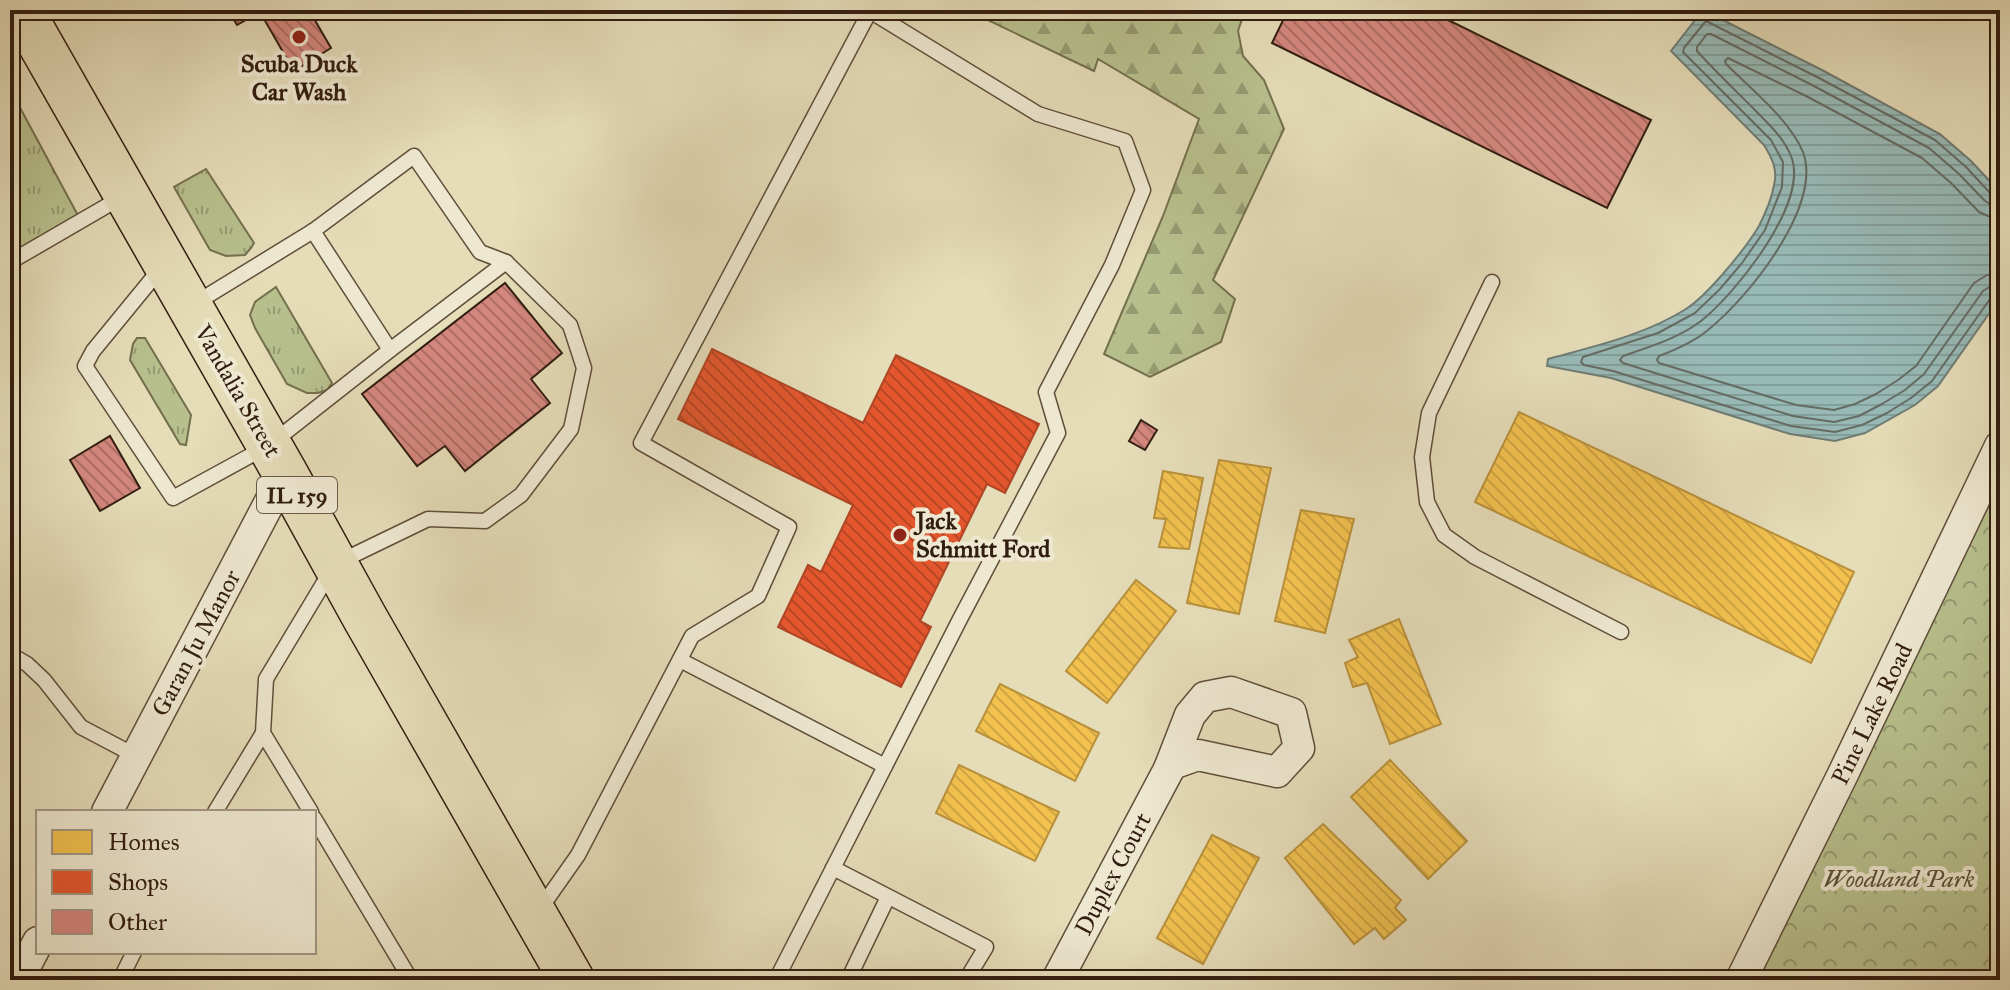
<svg xmlns="http://www.w3.org/2000/svg" width="2010" height="990" font-family="'IM FELL Great Primer',serif">
  <style>
    .grass { fill: url(#grass-tufts); stroke: #746f4e; stroke-width: 2 }
    .forest { fill: url(#forest-firs); stroke: #746f4e; stroke-width: 2 }
    .park { fill: url(#park-crowns); stroke: #746f4e; stroke-width: 2 }
    .water { fill: url(#water-rules); stroke: #6f7c74; stroke-width: 2 }
    .homes { fill: url(#homes-back-hatch); stroke: #b8903b; stroke-width: 2 }
    .shops { fill: url(#shops-back-hatch); stroke: #af4625; stroke-width: 2 }
    .lines { fill: none; stroke-linecap: round; stroke-linejoin: round }
    .shore { stroke: #656c64; stroke-width: 2 }
    .stream { stroke: #6f7c74; stroke-width: 10 }
    .building { fill: url(#building-back-hatch); stroke: #321e10; stroke-width: 2 }
    .service-casing { stroke: #5f4e3a; stroke-width: 17 }
    .minor-casing { stroke: #5f4e3a; stroke-width: 33 }
    .primary-casing { stroke: #321e10; stroke-width: 47 }
    .service { stroke: #eee8d1; stroke-width: 14 }
    .minor { stroke: #eee8d1; stroke-width: 30 }
    .primary { stroke: #e5dcb8; stroke-width: 44 }
    .poi-dot { fill: #8f2418; stroke: #eee8d1; stroke-width: 3 }
    .labels { text-anchor: middle; stroke-width: 8; stroke-linejoin: round; paint-order: stroke }
    .shield { fill: #eee8d1; stroke: #6a5b4a; stroke-width: 2 }
    .shield-label { font-size: 22px; font-weight: bold; fill: #321e10 }
    .poi-label { font-size: 24px; font-weight: bold; fill: #321e10; stroke: #eee8d1 }
    .street-label { font-size: 24px; fill: #321e10; stroke: #eee8d1 }
    .park-label { font-size: 24px; font-style: italic; fill: #5a4f36; stroke: #eee8d1 }
  </style>
  <defs>
    <pattern id="grass-tufts" width="24" height="20" patternUnits="userSpaceOnUse" patternTransform="scale(2)"><rect width="24" height="20" fill="#b7c08d"/><path d="M3 7l-1-3M5 7V3M7 7l1-3M15 17l-1-3M17 17v-4M19 17l1-3" fill="none" stroke="#959b72"/></pattern>
    <pattern id="forest-firs" width="22" height="20" patternUnits="userSpaceOnUse" patternTransform="scale(2)"><rect width="22" height="20" fill="#b7c08d"/><path d="M5 1l3.5 6h-7zM16 11l3.5 6h-7z" fill="#959b72"/></pattern>
    <pattern id="park-crowns" width="20" height="18" patternUnits="userSpaceOnUse" patternTransform="scale(2)"><rect width="20" height="18" fill="#b7c08d"/><path d="M2 6a3 3 0 1 1 6 0M12 15a3 3 0 1 1 6 0" fill="none" stroke="#959b72"/></pattern>
    <pattern id="water-rules" width="6" height="5" patternUnits="userSpaceOnUse" patternTransform="scale(2)"><rect width="6" height="5" fill="#98bab7"/><path d="M0 2.5h6" fill="none" stroke="#839f9c"/></pattern>
    <pattern id="homes-back-hatch" width="6" height="6" patternUnits="userSpaceOnUse" patternTransform="scale(2)"><rect width="6" height="6" fill="#f2c14e"/><path d="M-1 5l2 2M0 0l6 6M5-1l2 2" fill="none" stroke="#d0a543"/></pattern>
    <pattern id="shops-back-hatch" width="6" height="6" patternUnits="userSpaceOnUse" patternTransform="scale(2)"><rect width="6" height="6" fill="#e4572e"/><path d="M-1 5l2 2M0 0l6 6M5-1l2 2" fill="none" stroke="#b94726"/></pattern>
    <pattern id="building-back-hatch" width="6" height="6" patternUnits="userSpaceOnUse" patternTransform="scale(2)"><rect width="6" height="6" fill="#d4877e"/><path d="M-1 5l2 2M0 0l6 6M5-1l2 2" fill="none" stroke="#ad6e66"/></pattern>
  </defs>
  <rect width="100%" height="100%" fill="#e5dcb8"/>
  <filter id="stains"><feTurbulence type="fractalNoise" baseFrequency=".0025" numOctaves="4"/><feColorMatrix values="0 0 0 0 .2 0 0 0 0 .09 0 0 0 0 .02 0 0 0 .5 -.17"/></filter>
  <radialGradient id="worn" r=".72"><stop offset=".6" stop-color="#630" stop-opacity="0"/><stop offset="1" stop-color="#630" stop-opacity=".3"/></radialGradient>
  <g class="grass">
    <polygon points="10,89 81,221 10,262"/>
    <polygon points="206,169 254,243 251,248 245,255 226,256 210,250 174,187"/>
    <polygon points="276,287 332,383 327,390 318,393 307,393 287,384 255,328 250,315 255,302"/>
    <polygon points="137,338 145,338 191,415 186,445 180,444 130,360 133,344"/>
  </g>
  <polygon class="forest" points="967,10 1245,10 1238,31 1243,56 1264,80 1284,129 1213,280 1235,299 1221,342 1150,377 1104,354 1163,216 1199,119 1098,59 1094,71"/>
  <polygon class="park" points="2000,446 2000,980 1738,980"/>
  <path class="water" d="M1703,10L1822,70L1940,134L1971,161L2000,192V298L1938,386L1915,405L1865,433L1835,441L1790,434L1611,378L1547,366L1548,359C1595,346 1645,335 1686,309C1708,295 1746,248 1759,226C1765,214 1772,198 1774,185C1778,170 1772,158 1764,145L1671,51Z"/>
  <g class="homes">
    <polygon points="1519,412 1854,572 1811,663 1475,502"/>
    <polygon points="1219,460 1271,468 1239,614 1187,603"/>
    <polygon points="1163,471 1203,478 1189,549 1159,547 1166,519 1154,518"/>
    <polygon points="1301,510 1354,519 1325,633 1275,621"/>
    <polygon points="1136,580 1176,611 1107,703 1066,671"/>
    <polygon points="1399,619 1441,724 1390,744 1367,683 1353,687 1345,663 1358,657 1349,640"/>
    <polygon points="1000,684 1099,733 1075,781 976,731"/>
    <polygon points="1390,760 1467,841 1428,879 1351,797"/>
    <polygon points="959,765 1059,812 1035,861 936,813"/>
    <polygon points="1323,824 1401,900 1395,908 1406,920 1384,939 1375,928 1354,944 1285,858"/>
    <polygon points="1212,835 1259,858 1203,964 1157,938"/>
  </g>
  <polygon class="shops" points="712,349 863,423 896,355 1039,424 1005,493 987,484 920,621 931,627 901,687 778,627 808,565 821,572 853,505 678,419"/>
  <g class="lines">
    <g class="shore">
      <polyline points="2000,196 1991,194 1966,167 1935,140 1819,78 1708,22 1705,22 1684,48 1683,52 1771,140 1783,162 1782,187 1765,230 1742,263 1720,289 1695,313 1658,333 1583,357 1581,362 1584,365 1613,371 1791,426 1835,432 1862,425 1887,413 1911,398 1932,381 1990,299 1995,296 2000,295"/>
      <path d="M2000,206L1992,205L1985,201L1959,174L1929,148L1814,86L1711,34H1707L1697,47V51C1715,71 1734,89 1753,108C1767,123 1783,136 1791,156C1810,202 1735,294 1701,321C1679,338 1649,347 1623,356L1620,360L1623,363L1793,416L1834,422L1859,416L1882,404L1905,390L1924,374L1983,291L1991,286L2000,285"/>
      <path d="M2000,218L1988,216L1979,212L1951,183L1922,158L1808,97L1728,58L1725,61L1726,64C1751,89 1789,119 1803,152C1823,206 1747,299 1708,330C1695,341 1675,350 1659,356L1657,360L1659,363L1796,405L1834,410L1855,404L1876,394L1898,380L1916,366L1974,283L1987,275L2000,273"/>
    </g>
    <polyline class="stream" points="1996,980 2000,978"/>
  </g>
  <g class="building">
    <polygon points="228,10 309,10 331,48 294,71 260,12 237,25"/>
    <polygon points="1288,10 1428,10 1651,120 1607,208 1272,43"/>
    <polygon points="505,283 562,353 531,379 550,403 465,471 445,446 417,466 362,394"/>
    <polygon points="1141,420 1157,430 1145,450 1129,441"/>
    <polygon points="110,436 140,488 100,511 70,460"/>
  </g>
  <g class="lines">
    <g class="service-casing">
      <g id="service">
        <polyline points="10,262 122,197"/>
        <polyline points="161,268 93,351 85,366 173,498 268,446 390,350 313,231"/>
        <polyline points="1492,282 1429,413 1422,457 1427,502 1444,535 1475,557 1621,632"/>
        <polyline points="194,304 313,231 414,156 480,252 506,262 570,325 584,368 571,429 521,495 485,521 428,519 335,564 266,679 263,733 311,812"/>
        <polyline points="390,350 506,262"/>
        <polyline points="10,654 27,664 44,680 81,727 136,756"/>
        <polyline points="680,660 885,766"/>
        <polyline points="215,812 263,733"/>
        <polyline points="314,818 411,980"/>
        <polyline points="833,868 986,947 966,980"/>
        <polyline points="538,912 578,855 692,636 758,596 789,527 641,443 870,11 1038,114 1125,141 1143,190 1112,265 1046,392 1058,433 960,619 776,980"/>
        <polyline points="120,980 134,952"/>
        <polyline points="848,980 888,897"/>
      </g>
    </g>
    <g class="minor-casing">
      <g id="minor">
        <polygon points="1231,692 1291,713 1299,748 1277,772 1198,755 1172,764 1169,769 1190,715 1205,697"/>
        <polyline points="107,812 285,473"/>
        <polyline points="18,980 38,942"/>
        <polyline points="1057,980 1169,769 1172,764 1185,759"/>
        <polyline points="1741,980 1843,774 2000,446"/>
      </g>
    </g>
    <g class="primary-casing">
      <polyline id="primary" points="21,10 285,473 365,618 572,980"/>
    </g>
    <use href="#service" class="service"/>
    <use href="#minor" class="minor"/>
    <use href="#primary" class="primary"/>
  </g>
  <g class="poi-dot">
    <circle cx="299" cy="37" r="8"/>
    <circle cx="900" cy="535" r="8"/>
  </g>
  <g class="labels">
    <rect class="shield" x="257" y="477" width="80" height="36" rx="6"/>
    <g class="shield-label">
      <text x="297" y="503">IL 159</text>
    </g>
    <g class="poi-label">
      <text x="299" y="72">Scuba Duck<tspan x="299" dy="28">Car Wash</tspan></text>
      <text x="916" y="529" text-anchor="start">Jack<tspan x="916" dy="28">Schmitt Ford</tspan></text>
    </g>
    <g class="street-label">
      <text transform="translate(238 391) rotate(60)" y="8">Vandalia Street</text>
      <text transform="translate(196 643) rotate(-62)" y="8">Garan Ju Manor</text>
      <text transform="translate(1872 714) rotate(-64)" y="8">Pine Lake Road</text>
      <text transform="translate(1113 874) rotate(-62)" y="8">Duplex Court</text>
    </g>
    <g class="park-label">
      <text x="1899" y="887">Woodland Park</text>
    </g>
  </g>
  <rect width="2010" height="990" fill="none" stroke="#e5dcb8" stroke-width="40"/>
  <rect x="12" y="12" width="1986" height="966" fill="none" stroke="#321e10" stroke-width="4"/>
  <rect x="20" y="20" width="1970" height="950" fill="none" stroke="#321e10" stroke-width="2"/>
  <rect x="36" y="810" width="280" height="144" fill="#eee8d1" stroke="#a39784" stroke-width="2"/>
  <rect x="52" y="830" width="40" height="24" fill="#f2c14e" stroke="#a39784" stroke-width="2"/>
  <text x="108" y="850" font-size="24" fill="#321e10">Homes</text>
  <rect x="52" y="870" width="40" height="24" fill="#e4572e" stroke="#a39784" stroke-width="2"/>
  <text x="108" y="890" font-size="24" fill="#321e10">Shops</text>
  <rect x="52" y="910" width="40" height="24" fill="#d4877e" stroke="#a39784" stroke-width="2"/>
  <text x="108" y="930" font-size="24" fill="#321e10">Other</text>
  <rect width="100%" height="100%" filter="url(#stains)"/>
  <rect width="100%" height="100%" fill="url(#worn)"/>
</svg>
